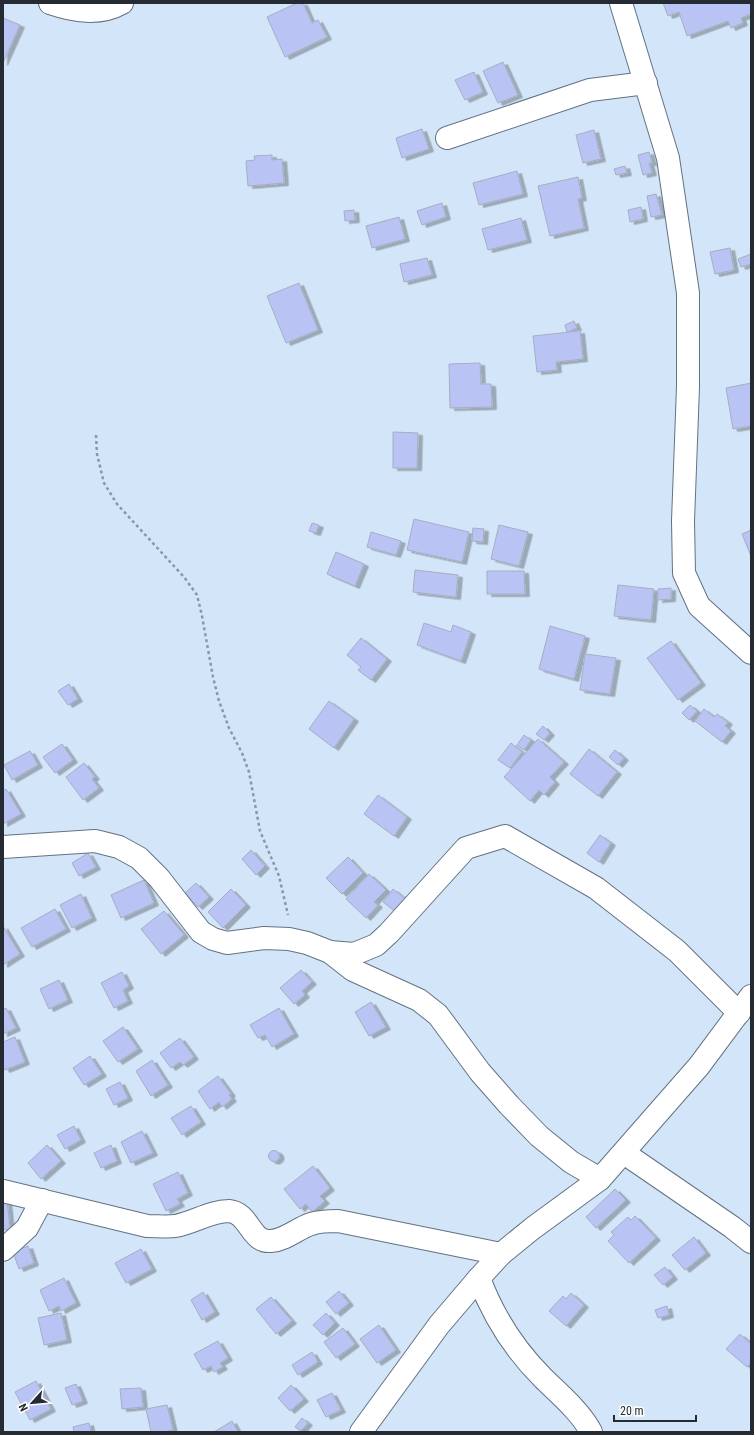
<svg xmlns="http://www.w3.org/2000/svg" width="754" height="1435" font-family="'Roboto Condensed',sans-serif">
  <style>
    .building { fill: #b9c4f5; stroke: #a7acc2; filter: url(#shadow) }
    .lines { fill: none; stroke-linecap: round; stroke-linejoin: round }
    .minor-casing { stroke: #637283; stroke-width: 24 }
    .path { stroke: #8a97a5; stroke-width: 2.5; stroke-dasharray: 3 3; stroke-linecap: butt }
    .minor { stroke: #fff; stroke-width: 22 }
  </style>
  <defs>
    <filter id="shadow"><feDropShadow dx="4.5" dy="2.5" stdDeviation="0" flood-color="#0004"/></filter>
  </defs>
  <rect width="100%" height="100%" fill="#d3e5f8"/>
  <g class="building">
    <polygon points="297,3 303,3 312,23 318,20 327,37 285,57 267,17"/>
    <polygon points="663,3 751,3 751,14 741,18 743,23 731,28 728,21 687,36 679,12 668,16"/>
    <polygon points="3,18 20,25 3,63"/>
    <polygon points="503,62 518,95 498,103 483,71"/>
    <polygon points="474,72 483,92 465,100 455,80"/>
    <polygon points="422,129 429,149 402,158 396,138"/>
    <polygon points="594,130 601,159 583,163 576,135"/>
    <polygon points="649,152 652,163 649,163 652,173 643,175 638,155"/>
    <polygon points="272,155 272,160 282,159 284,183 248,186 246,161 255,160 254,156"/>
    <polygon points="625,166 627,173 616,175 614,169"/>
    <polygon points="517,171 523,194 479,205 473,183"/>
    <polygon points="578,177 582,198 578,199 584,228 550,236 538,186"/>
    <polygon points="656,194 662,215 651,217 647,196"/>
    <polygon points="442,203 446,217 422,225 417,211"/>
    <polygon points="641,207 643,219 630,222 628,210"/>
    <polygon points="354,210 355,220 345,221 344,211"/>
    <polygon points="399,217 405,239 372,248 366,226"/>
    <polygon points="521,218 527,240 488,250 482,229"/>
    <polygon points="730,248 734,270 715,274 710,252"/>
    <polygon points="751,254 751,264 741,267 738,259"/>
    <polygon points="427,258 432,275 404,282 400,264"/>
    <polygon points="299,283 318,330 286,343 267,296"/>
    <polygon points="574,321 577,328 567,332 565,325"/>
    <polygon points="580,331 583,359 556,362 557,370 537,372 533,336"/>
    <polygon points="480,363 481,384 491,384 492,407 450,408 449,364"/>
    <polygon points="751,383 751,426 733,429 726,388"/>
    <polygon points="393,432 418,433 417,468 393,468"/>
    <polygon points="414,519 469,532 462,562 407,550"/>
    <polygon points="312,523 319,525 316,533 309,531"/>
    <polygon points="499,525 528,532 519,566 491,559"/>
    <polygon points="473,528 484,529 483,542 472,541"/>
    <polygon points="751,530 751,556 742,534"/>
    <polygon points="371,532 401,541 396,555 367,547"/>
    <polygon points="336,552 364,564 355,586 327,574"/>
    <polygon points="415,570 458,575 456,597 413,592"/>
    <polygon points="487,571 524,571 525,594 487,594"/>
    <polygon points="618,585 654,589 651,620 614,616"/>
    <polygon points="671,588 671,599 658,600 658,589"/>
    <polygon points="424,623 451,632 453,625 471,632 461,661 417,645"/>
    <polygon points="550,626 585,636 574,679 539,669"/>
    <polygon points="361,638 387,659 371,680 358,670 361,667 347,655"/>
    <polygon points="671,641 701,683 678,700 647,658"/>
    <polygon points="585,654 616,658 610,694 580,690"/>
    <polygon points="69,684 78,699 68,705 58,691"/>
    <polygon points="329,701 354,719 334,748 309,729"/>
    <polygon points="690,705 697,711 689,720 682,713"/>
    <polygon points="704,709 714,717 717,714 728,722 725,726 731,731 722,742 695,721"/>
    <polygon points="543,726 550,733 544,740 536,734"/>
    <polygon points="524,735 531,740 524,750 517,745"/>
    <polygon points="538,739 564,762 550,777 555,782 544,795 539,790 530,801 504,777"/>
    <polygon points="511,743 522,752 510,768 498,760"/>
    <polygon points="62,744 73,760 55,773 43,757"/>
    <polygon points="589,749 617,772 598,796 570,774"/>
    <polygon points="615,750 624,758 618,765 609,757"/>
    <polygon points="30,751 38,765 12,780 4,765"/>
    <polygon points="84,763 95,777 92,779 99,788 83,800 66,777"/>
    <polygon points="6,789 21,814 3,824 3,791"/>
    <polygon points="378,795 407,817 394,836 364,814"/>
    <polygon points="600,835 611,843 599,862 587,853"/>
    <polygon points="251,850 265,866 256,875 242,859"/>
    <polygon points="88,853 96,867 79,876 72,863"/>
    <polygon points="348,857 363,873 342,894 326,878"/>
    <polygon points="369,874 386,890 374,902 378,905 366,918 346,899"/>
    <polygon points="144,880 154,903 121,918 111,895"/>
    <polygon points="196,883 209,897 198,907 185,893"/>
    <polygon points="231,889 246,905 223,928 208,912"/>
    <polygon points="393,889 407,900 397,913 383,902"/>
    <polygon points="81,894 92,918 72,928 60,905"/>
    <polygon points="55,909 66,929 32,947 21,928"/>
    <polygon points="164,911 184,935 161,954 141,929"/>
    <polygon points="3,926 20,954 3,965"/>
    <polygon points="301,970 312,982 302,991 305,995 294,1004 280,988"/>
    <polygon points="122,972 129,986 123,990 128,1001 114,1008 101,983"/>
    <polygon points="59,980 68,1000 49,1009 40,989"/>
    <polygon points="371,1002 386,1027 369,1036 355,1012"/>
    <polygon points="6,1008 16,1028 3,1034 3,1009"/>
    <polygon points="279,1008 294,1034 272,1047 265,1035 258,1038 250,1025"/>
    <polygon points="123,1027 138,1049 118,1062 103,1041"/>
    <polygon points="15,1037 25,1062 5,1070 3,1066 3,1042"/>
    <polygon points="180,1038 194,1057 183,1065 180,1062 171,1068 160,1053"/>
    <polygon points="90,1056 102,1074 84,1085 73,1068"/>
    <polygon points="152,1060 168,1085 151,1096 136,1071"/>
    <polygon points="218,1076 231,1094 229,1095 232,1099 222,1107 219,1102 210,1109 198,1091"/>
    <polygon points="120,1082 128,1098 114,1105 106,1089"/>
    <polygon points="191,1106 201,1122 182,1135 171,1118"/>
    <polygon points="74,1126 81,1140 65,1149 57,1135"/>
    <polygon points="142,1131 153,1153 131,1163 121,1142"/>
    <polygon points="47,1145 61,1161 41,1179 28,1163"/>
    <polygon points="111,1145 117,1161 101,1168 94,1153"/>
    <circle cx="274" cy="1156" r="5.5"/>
    <polygon points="313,1166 330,1188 320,1196 325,1201 312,1212 306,1204 300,1209 284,1189"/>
    <polygon points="178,1172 188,1193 177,1199 180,1204 166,1211 153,1184"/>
    <polygon points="615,1189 626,1200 596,1228 586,1217"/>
    <polygon points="3,1199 7,1199 10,1229 3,1230"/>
    <polygon points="635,1216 656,1238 629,1263 608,1241 614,1235 611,1232 628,1217 631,1220"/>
    <polygon points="694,1237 706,1253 685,1270 672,1255"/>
    <polygon points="28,1246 34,1263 19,1269 13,1252"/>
    <polygon points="141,1249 152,1269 126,1283 115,1263"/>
    <polygon points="665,1267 673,1277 663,1285 654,1275"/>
    <polygon points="64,1278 76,1303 61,1311 59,1306 49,1311 40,1290"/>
    <polygon points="339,1291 349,1303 336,1314 326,1302"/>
    <polygon points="203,1292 215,1312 202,1320 191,1300"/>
    <polygon points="571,1293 584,1305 566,1326 549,1311 563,1296 566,1299"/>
    <polygon points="271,1297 292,1321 276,1334 256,1309"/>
    <polygon points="667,1306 669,1315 658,1318 655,1310"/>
    <polygon points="61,1313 67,1340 44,1345 38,1318"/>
    <polygon points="326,1313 335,1323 323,1335 313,1325"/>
    <polygon points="379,1325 396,1350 377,1363 360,1339"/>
    <polygon points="343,1328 355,1344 336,1358 324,1342"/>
    <polygon points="740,1334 751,1344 751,1363 747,1367 726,1349"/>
    <polygon points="218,1341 228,1358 220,1363 223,1367 214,1372 211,1366 203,1370 194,1354"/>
    <polygon points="312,1352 318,1362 298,1375 292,1365"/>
    <polygon points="36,1381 51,1409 30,1420 15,1392"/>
    <polygon points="76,1384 83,1401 72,1405 65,1388"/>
    <polygon points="291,1385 304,1399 290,1411 278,1398"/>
    <polygon points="141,1388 143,1407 122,1409 120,1389"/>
    <polygon points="332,1393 341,1410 326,1417 317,1400"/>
    <polygon points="167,1405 173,1430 163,1432 151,1432 146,1409"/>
    <polygon points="302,1418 308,1423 301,1431 295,1427"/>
    <polygon points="232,1421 238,1432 214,1432"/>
    <polygon points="89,1423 91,1432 74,1432 73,1427"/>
  </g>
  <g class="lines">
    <g class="minor-casing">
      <g id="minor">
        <path d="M50,3C74,11 99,16 122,3"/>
        <polyline points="621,3 668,158 688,293 688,387 683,521 684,573 699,606 751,653"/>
        <polyline points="447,138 590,90 646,83"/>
        <polyline points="3,847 95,841 119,847 139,858 159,878 201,932 213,939 227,943 264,938 289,939 307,943 330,952 354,954 376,945 389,933 466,848 505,836 596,888 677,951 739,1013"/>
        <polyline points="330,952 353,970 419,1000 438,1015 480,1072 509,1105 539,1136 571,1162 600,1179"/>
        <polyline points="624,1153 732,1227 751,1242"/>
        <path d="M3,1191L147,1226C157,1226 166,1227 175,1226C193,1223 210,1211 229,1211C250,1213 250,1243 271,1241C286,1240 298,1228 311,1224C320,1221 329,1221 338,1221L501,1254"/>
        <polyline points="3,1250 27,1228 42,1200"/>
        <path d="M479,1278C493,1316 514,1349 543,1378C558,1393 581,1412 591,1432"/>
        <polyline points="361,1432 439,1325 479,1278 501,1254 533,1228 600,1179 699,1066 751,996"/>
      </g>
    </g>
    <polyline class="path" points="96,435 97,454 104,483 117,504 184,577 197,595 202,616 213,677 219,701 229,728 242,753 249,772 260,831 279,876 288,915"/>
    <use href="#minor" class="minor"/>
  </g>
  <rect width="754" height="1435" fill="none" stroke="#252b33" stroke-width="8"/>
  <g transform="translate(32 1403) rotate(243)" stroke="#ffffff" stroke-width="3" paint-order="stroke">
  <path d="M0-3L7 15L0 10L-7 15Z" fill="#252b33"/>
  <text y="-6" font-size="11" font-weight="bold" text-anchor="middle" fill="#252b33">N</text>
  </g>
  <path d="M614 1415v6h82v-6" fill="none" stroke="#252b33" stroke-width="2"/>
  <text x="620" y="1415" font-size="12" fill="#252b33" stroke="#ffffff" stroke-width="3" paint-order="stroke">20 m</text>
</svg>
